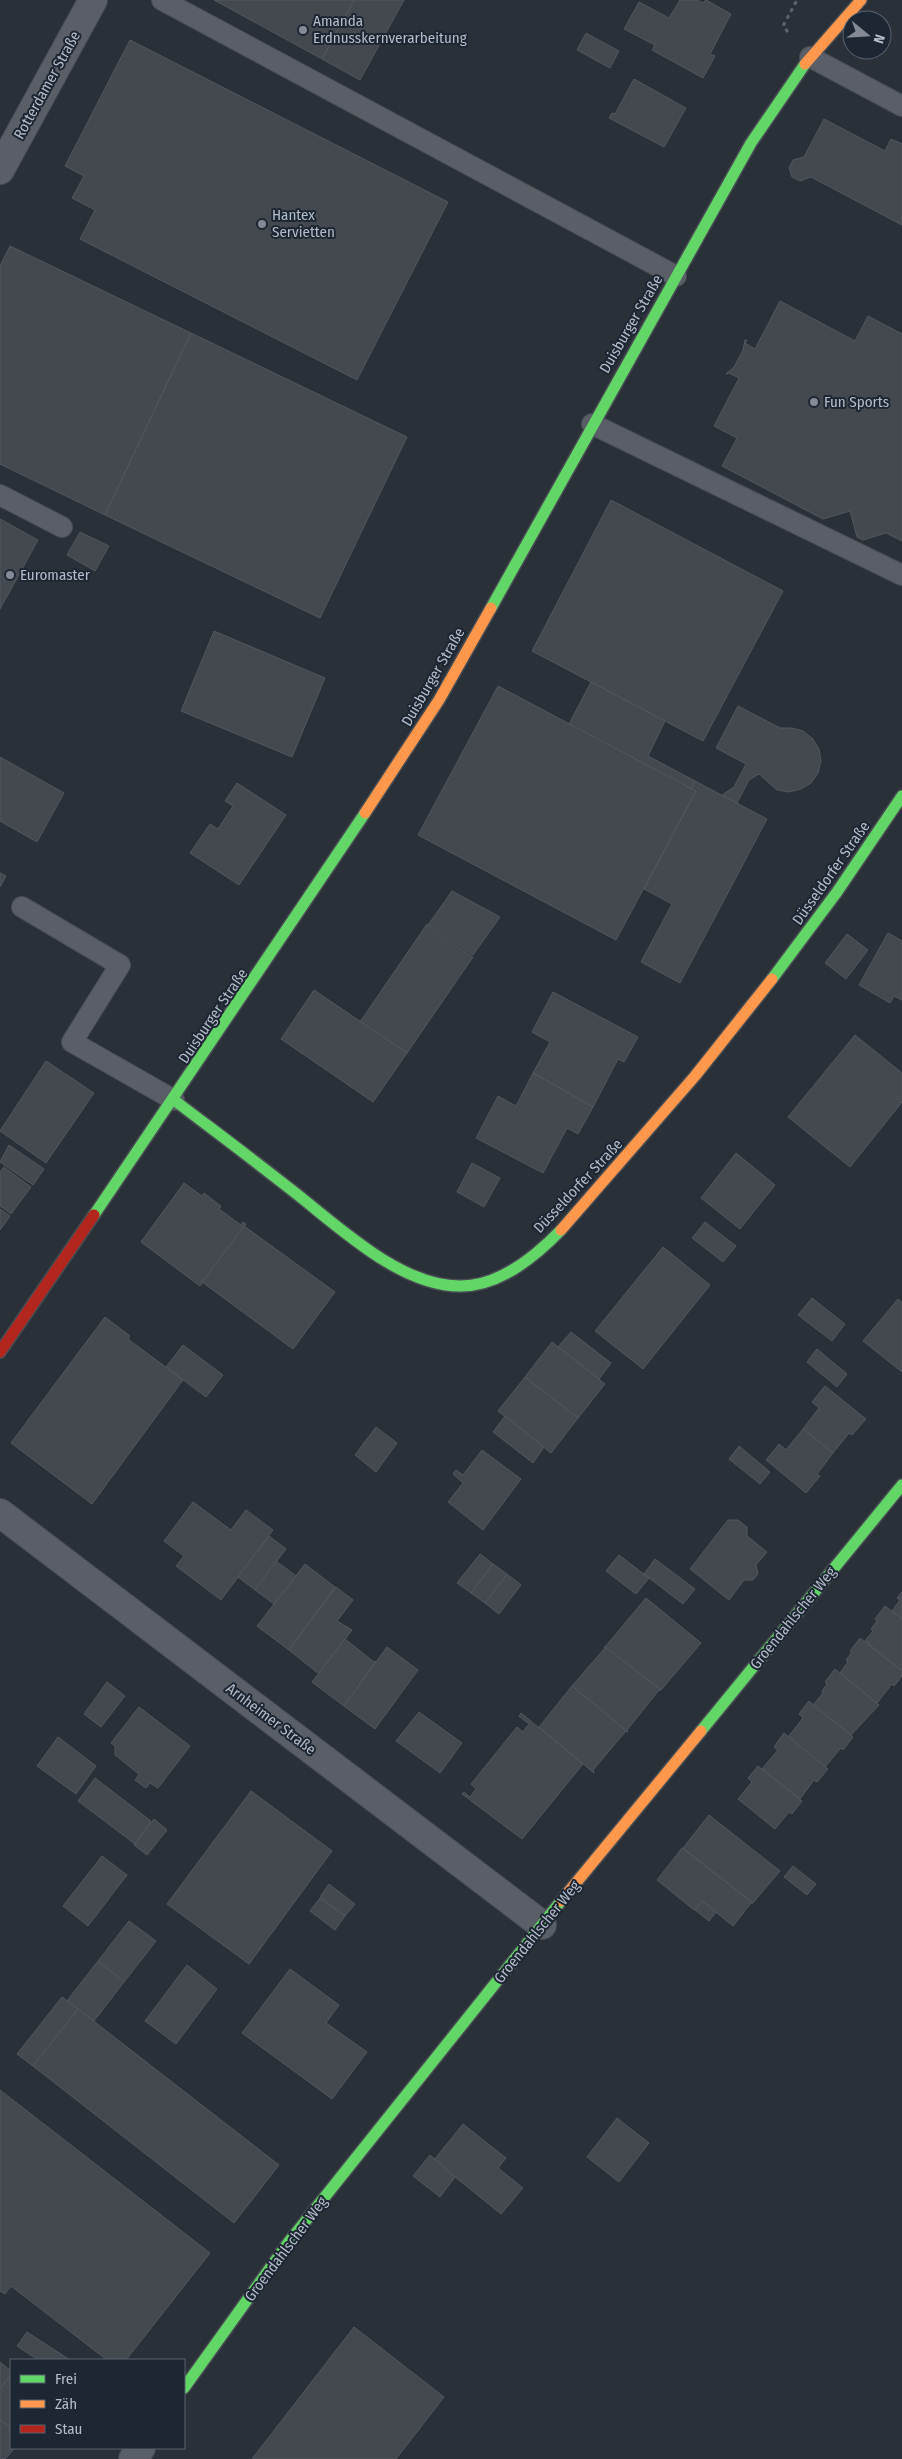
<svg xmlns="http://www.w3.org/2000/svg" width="902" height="2459" font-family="'Fira Sans Condensed',sans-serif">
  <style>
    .building { fill: #444950; stroke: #52575f }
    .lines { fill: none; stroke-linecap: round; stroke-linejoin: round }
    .lane-casing { stroke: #484c53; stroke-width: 22 }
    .street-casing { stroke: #484c53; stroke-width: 30 }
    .fast-casing { stroke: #484c53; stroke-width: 14 }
    .slow-casing { stroke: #484c53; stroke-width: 14 }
    .jam-casing { stroke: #484c53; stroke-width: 14 }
    .path { stroke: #5d636a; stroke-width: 3; stroke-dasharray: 4 4; stroke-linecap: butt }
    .lane { stroke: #5a5e66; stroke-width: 20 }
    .street { stroke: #5a5e66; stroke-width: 28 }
    .fast { stroke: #63d668; stroke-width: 11 }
    .slow { stroke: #ff974d; stroke-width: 11 }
    .jam { stroke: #b3261e; stroke-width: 11 }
    .poi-dot { fill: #848b96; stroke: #1d2633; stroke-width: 2 }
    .labels { text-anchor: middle; stroke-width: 4; stroke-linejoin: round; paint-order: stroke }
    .poi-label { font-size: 15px; fill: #b4bcc9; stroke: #1d2633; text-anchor: start }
    .street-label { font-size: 15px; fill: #b4bcc9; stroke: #1d2633 }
  </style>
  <rect width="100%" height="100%" fill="#2a3038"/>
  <g class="building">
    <polygon points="214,0 354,0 322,59"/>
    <polygon points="354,0 404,0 360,80 322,59"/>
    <polygon points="680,0 697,0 703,3 706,0 731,14 710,54 715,56 703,78 652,50 655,45 624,29 639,2 669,18"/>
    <polygon points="586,33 619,51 610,68 577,50"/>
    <polygon points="130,40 448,202 357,380 80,239 95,210 72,198 84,176 65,166"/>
    <polygon points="634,79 686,108 664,147 609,118 612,113 615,114"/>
    <polygon points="824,119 885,151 891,139 902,144 902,225 811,177 800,181 792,177 789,168 793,160 804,157"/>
    <polygon points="10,246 191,333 105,515 0,464 0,266"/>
    <polygon points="780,301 855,341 868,316 902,334 902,541 886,533 863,540 857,537 850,511 823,519 722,466 737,438 714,426 739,378 729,373 726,374 734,367 743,350 745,340 747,340 745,343 755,349"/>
    <polygon points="191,333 407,437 320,618 105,515"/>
    <polygon points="611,500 783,591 703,741 532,651"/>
    <polygon points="0,519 38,540 0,609"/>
    <polygon points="80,532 109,546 95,571 67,555"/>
    <polygon points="214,631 325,678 292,757 181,711"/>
    <polygon points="591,682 665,721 648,756 695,781 691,789 569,724"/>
    <polygon points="498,686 696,791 616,940 418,835"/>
    <polygon points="738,706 780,728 792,728 803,731 813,739 819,749 821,761 818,773 811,783 801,789 789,792 777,790 759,774 749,780 737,803 722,795 734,787 746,764 716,748"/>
    <polygon points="0,757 64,793 37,842 0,821"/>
    <polygon points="695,781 767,819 680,983 641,962 672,904 644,889 696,791 691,789"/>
    <polygon points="237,783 286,815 239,885 190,853 210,824 218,829 233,806 225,801"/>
    <polygon points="0,873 6,876 0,887"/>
    <polygon points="452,891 500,917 473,955 428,925"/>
    <polygon points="427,924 427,926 473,957 407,1053 360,1022"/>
    <polygon points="888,933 902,941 902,1000 894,996 890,1003 859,985"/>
    <polygon points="847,934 868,950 846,979 825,963"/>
    <polygon points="314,990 407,1053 373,1102 281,1039"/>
    <polygon points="553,992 638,1037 624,1062 618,1059 593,1107 533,1073 550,1042 532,1032"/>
    <polygon points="855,1035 902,1073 902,1102 850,1167 788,1117"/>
    <polygon points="46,1061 94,1093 46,1163 0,1131"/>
    <polygon points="533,1073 593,1107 578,1134 567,1128 543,1173 476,1138 498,1096 516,1106"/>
    <polygon points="9,1145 44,1169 33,1185 0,1162"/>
    <polygon points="736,1153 775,1185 740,1229 701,1198"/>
    <polygon points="472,1163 500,1178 484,1207 457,1192"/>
    <polygon points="4,1167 31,1187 11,1214 0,1206 0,1172"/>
    <polygon points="184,1183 202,1196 204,1193 221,1206 219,1209 241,1225 243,1222 246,1224 200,1286 141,1242"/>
    <polygon points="0,1209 10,1216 0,1230"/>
    <polygon points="705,1222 736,1246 723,1262 692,1238"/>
    <polygon points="244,1226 335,1292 293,1349 202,1282"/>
    <polygon points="663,1247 710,1285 643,1369 595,1331"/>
    <polygon points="812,1298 845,1324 832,1341 798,1315"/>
    <polygon points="898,1299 902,1302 902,1372 863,1341"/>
    <polygon points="105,1317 130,1336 128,1339 183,1380 92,1504 11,1443"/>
    <polygon points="571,1332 611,1363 599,1379 558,1347"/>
    <polygon points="552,1342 605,1384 578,1418 525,1377"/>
    <polygon points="183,1345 223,1375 206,1397 166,1367"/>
    <polygon points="817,1349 847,1374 837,1387 807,1362"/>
    <polygon points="525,1377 578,1418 551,1453 498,1411"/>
    <polygon points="825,1386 866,1419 852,1435 849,1433 833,1453 803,1429 819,1408 812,1402"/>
    <polygon points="505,1416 544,1447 533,1463 493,1432"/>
    <polygon points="376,1427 397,1443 376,1472 355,1455"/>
    <polygon points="803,1429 833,1453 817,1474 820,1476 806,1493 766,1460 779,1444 786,1450"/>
    <polygon points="739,1446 770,1472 760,1484 729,1459"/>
    <polygon points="482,1450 521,1479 483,1530 448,1502 463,1483 453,1474 456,1470 463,1475"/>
    <polygon points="193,1502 231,1530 246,1510 273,1530 221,1600 176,1566 184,1556 164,1541"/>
    <polygon points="728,1520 738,1520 747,1527 747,1536 767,1552 756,1565 758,1574 753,1580 744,1580 729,1600 690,1569"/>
    <polygon points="269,1536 286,1549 255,1590 238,1577"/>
    <polygon points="480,1554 493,1564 471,1593 457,1583"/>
    <polygon points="619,1555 649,1578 636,1594 606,1571"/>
    <polygon points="655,1559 695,1589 683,1604 644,1574"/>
    <polygon points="276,1561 296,1576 274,1604 255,1590"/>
    <polygon points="305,1564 335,1587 289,1650 257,1626"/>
    <polygon points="493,1564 507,1574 485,1603 471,1593"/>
    <polygon points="507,1574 521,1585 499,1614 485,1603"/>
    <polygon points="336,1587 353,1600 337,1621 352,1630 319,1674 289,1650"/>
    <polygon points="902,1592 902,1619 892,1611 900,1600 897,1598"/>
    <polygon points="646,1598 701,1643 661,1690 605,1647"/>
    <polygon points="885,1606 902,1619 902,1671 865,1641 873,1631 871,1629 877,1621 875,1619"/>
    <polygon points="860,1638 902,1671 902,1676 894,1686 892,1684 877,1703 840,1673 848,1662 846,1660 852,1652 850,1651"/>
    <polygon points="345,1639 374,1662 376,1661 344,1706 312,1682"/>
    <polygon points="604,1646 661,1690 659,1690 627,1730 628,1732 572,1686 605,1648"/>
    <polygon points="387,1647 418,1670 375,1729 344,1706"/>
    <polygon points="835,1669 879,1705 851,1735 813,1705 823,1693 822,1691 827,1684 825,1682"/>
    <polygon points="107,1682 125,1696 101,1727 84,1714"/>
    <polygon points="572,1686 628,1732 626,1731 593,1770 594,1773 539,1727"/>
    <polygon points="809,1701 853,1737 843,1750 841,1748 825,1767 788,1737 803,1718 799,1714"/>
    <polygon points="139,1707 190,1746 158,1788 150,1783 146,1788 135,1780 139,1774 115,1755 115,1746 111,1743"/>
    <polygon points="419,1712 462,1743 440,1773 396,1741"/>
    <polygon points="521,1713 583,1764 522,1839 462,1794 464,1792 470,1797 476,1789 471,1784 517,1727 523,1732 529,1724 519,1716"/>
    <polygon points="784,1733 828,1769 817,1782 814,1780 800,1799 762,1769 778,1750 774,1747"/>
    <polygon points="58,1737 96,1766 76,1794 37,1766"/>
    <polygon points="758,1766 802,1801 792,1814 789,1812 775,1829 738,1799 752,1782 748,1778"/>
    <polygon points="95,1778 151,1821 135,1844 78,1801"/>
    <polygon points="251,1791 332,1851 249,1964 167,1904"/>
    <polygon points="709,1815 780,1871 753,1903 683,1848"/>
    <polygon points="154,1819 167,1830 147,1855 134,1845"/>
    <polygon points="682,1848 753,1903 751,1903 733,1926 702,1901 694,1910 657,1880"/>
    <polygon points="102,1856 127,1875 88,1926 63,1906"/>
    <polygon points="793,1866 816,1884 807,1895 784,1877"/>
    <polygon points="329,1884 355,1904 345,1916 320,1897"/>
    <polygon points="320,1898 345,1916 335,1930 310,1911"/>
    <polygon points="702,1901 716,1912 709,1921 695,1910"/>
    <polygon points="129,1921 156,1941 124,1982 98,1961"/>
    <polygon points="98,1961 124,1982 94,2021 67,2001"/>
    <polygon points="187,1965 217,1989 176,2044 145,2021"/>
    <polygon points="290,1969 339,2005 326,2023 367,2052 332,2099 242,2033"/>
    <polygon points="62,1997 78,2009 33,2066 17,2054"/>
    <polygon points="78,2009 279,2165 234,2223 33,2066"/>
    <polygon points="0,2090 210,2253 126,2360 107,2360 11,2286 5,2294 0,2291"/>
    <polygon points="617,2118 649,2143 619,2182 587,2157"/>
    <polygon points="463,2124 506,2158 498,2168 523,2188 501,2214 434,2160"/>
    <polygon points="430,2155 455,2177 440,2197 413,2176"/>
    <polygon points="354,2327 444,2397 396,2459 252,2459"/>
    <polygon points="27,2332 70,2360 38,2360 17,2346"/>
    <polygon points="0,2362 11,2371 11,2375 0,2389"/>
    <polygon points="11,2375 11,2428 0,2420 0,2389"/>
    <polygon points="0,2420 11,2428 11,2448 15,2448 5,2459 0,2459"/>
  </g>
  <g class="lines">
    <g class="lane-casing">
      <g id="lane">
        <polyline points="162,0 676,276"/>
        <polyline points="810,57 902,106"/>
        <polyline points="592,424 902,575"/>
        <polyline points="0,495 62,527"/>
        <polyline points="22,907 120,965 72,1042 174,1100"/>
      </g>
    </g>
    <g class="street-casing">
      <g id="street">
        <polyline points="0,170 93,0"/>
        <polyline points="0,1513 542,1925"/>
        <polyline points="133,2459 141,2448"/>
      </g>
    </g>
    <g class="fast-casing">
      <g id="fast">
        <polyline points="491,608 751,143 805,64"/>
        <polyline points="772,979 837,892 902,796"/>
        <path d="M174,1100C212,1129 251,1158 289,1188C335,1223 399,1287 461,1286C500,1286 535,1257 561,1230"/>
        <polyline points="94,1215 365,813"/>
        <polyline points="701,1731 902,1485"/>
        <polyline points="184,2388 288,2243 561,1901"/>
      </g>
    </g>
    <g class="slow-casing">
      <g id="slow">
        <polyline points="805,64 861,0"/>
        <polyline points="365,813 439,700 491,608"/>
        <polyline points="561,1230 695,1076 772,979"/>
        <polyline points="561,1901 701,1731"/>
      </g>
    </g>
    <g class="jam-casing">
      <polyline id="jam" points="0,1352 94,1215"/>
    </g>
    <polyline class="path" points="788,32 783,26 797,0"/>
    <use href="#lane" class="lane"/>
    <use href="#street" class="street"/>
    <use href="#fast" class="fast"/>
    <use href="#slow" class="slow"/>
    <use href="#jam" class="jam"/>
  </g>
  <g class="poi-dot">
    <circle cx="303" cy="30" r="5"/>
    <circle cx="262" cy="224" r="5"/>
    <circle cx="814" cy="402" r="5"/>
    <circle cx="10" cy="575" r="5"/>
  </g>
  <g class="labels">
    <g class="poi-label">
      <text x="313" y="26">Amanda<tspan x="313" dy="17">Erdnusskernverarbeitung</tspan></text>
      <text x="272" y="220">Hantex<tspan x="272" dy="17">Servietten</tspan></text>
      <text x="824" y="407">Fun Sports</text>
      <text x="20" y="580">Euromaster</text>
    </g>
    <g class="street-label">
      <text transform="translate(47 85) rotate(-61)" y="5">Rotterdamer Straße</text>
      <text transform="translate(631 324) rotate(-60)" y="5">Duisburger Straße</text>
      <text transform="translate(433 677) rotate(-60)" y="5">Duisburger Straße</text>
      <text transform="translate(831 873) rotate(-55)" y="5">Düsseldorfer Straße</text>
      <text transform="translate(213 1016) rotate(-56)" y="5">Duisburger Straße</text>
      <text transform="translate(578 1186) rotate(-47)" y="5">Düsseldorfer Straße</text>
      <text transform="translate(793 1618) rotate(-51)" y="5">Groendahlscher Weg</text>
      <text transform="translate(271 1719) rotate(37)" y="5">Arnheimer Straße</text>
      <text transform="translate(537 1932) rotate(-51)" y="5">Groendahlscher Weg</text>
      <text transform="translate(286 2249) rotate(-53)" y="5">Groendahlscher Weg</text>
    </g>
  </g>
  <rect x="10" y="2359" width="175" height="90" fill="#1d2633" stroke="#59626f"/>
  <rect x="20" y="2375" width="25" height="8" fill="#63d668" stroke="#59626f"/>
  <text x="55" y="2384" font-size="15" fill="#b4bcc9">Frei</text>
  <rect x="20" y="2400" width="25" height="8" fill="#ff974d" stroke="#59626f"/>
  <text x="55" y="2409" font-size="15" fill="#b4bcc9">Zäh</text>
  <rect x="20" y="2425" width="25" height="8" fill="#b3261e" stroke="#59626f"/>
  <text x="55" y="2434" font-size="15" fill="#b4bcc9">Stau</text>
  <g transform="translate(867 35) rotate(108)"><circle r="24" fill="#1d2633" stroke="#59626f"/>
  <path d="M0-4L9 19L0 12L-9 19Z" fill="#848b96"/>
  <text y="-8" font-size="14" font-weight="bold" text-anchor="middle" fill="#b4bcc9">N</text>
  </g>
</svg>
